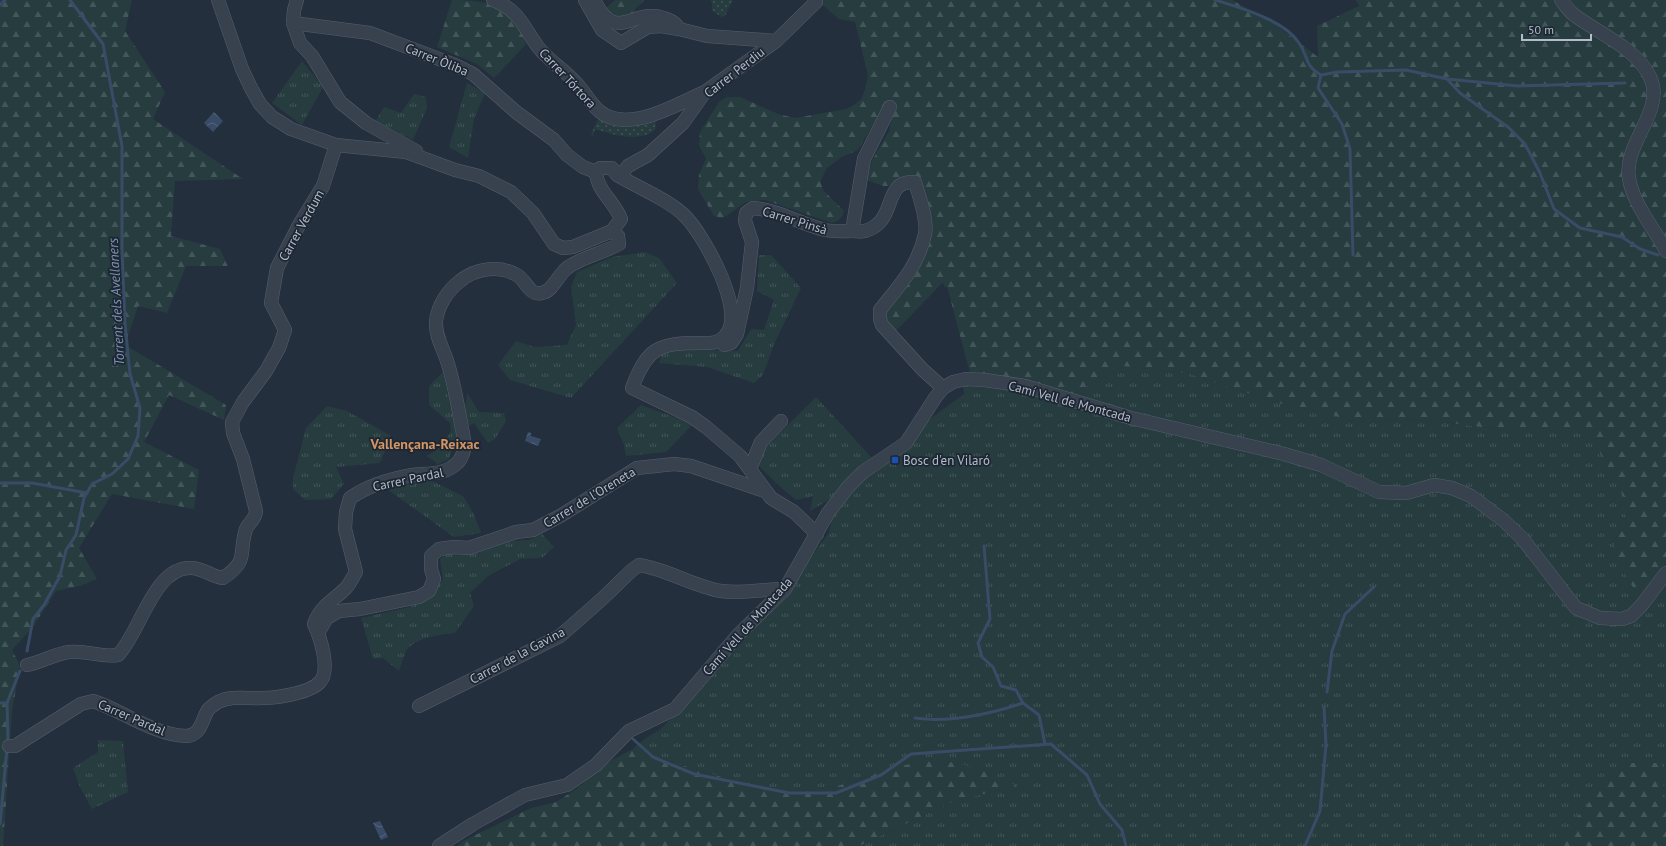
<svg xmlns="http://www.w3.org/2000/svg" width="1666" height="846" font-family="'PT Sans',sans-serif">
  <style>
    .grass { fill: url(#grass-tufts) }
    .forest { fill: url(#forest-firs) }
    .park { fill: url(#park-dots) }
    .water { fill: url(#water-waves) }
    .lines { fill: none; stroke-linecap: round; stroke-linejoin: round }
    .stream { stroke: #394c67; stroke-width: 3 }
    .minor-casing { stroke: #565f6c; stroke-width: 14 }
    .minor { stroke: #38414e; stroke-width: 13 }
    .transit-dot { fill: #1a4fb4; stroke: #1d2633; stroke-width: 1.5 }
    .labels { text-anchor: middle; stroke-width: 3.5; stroke-linejoin: round; paint-order: stroke }
    .street-label { font-size: 13px; fill: #b4bcc9; stroke: #1d2633 }
    .poi-label { font-size: 13px; fill: #b4bcc9; stroke: #1d2633; text-anchor: start }
    .water-label { font-size: 14px; font-style: italic; fill: #7c92b1; stroke: #1d2633 }
    .neighbourhood-label { font-size: 14px; font-weight: bold; fill: #d59563; stroke: #1d2633 }
  </style>
  <defs>
    <pattern id="grass-tufts" width="24" height="20" patternUnits="userSpaceOnUse"><rect width="24" height="20" fill="#263c3f"/><path d="M3 7l-1-3M5 7V3M7 7l1-3M15 17l-1-3M17 17v-4M19 17l1-3" fill="none" stroke="#435659"/></pattern>
    <pattern id="forest-firs" width="22" height="20" patternUnits="userSpaceOnUse"><rect width="22" height="20" fill="#263c3f"/><path d="M5 1l3.5 6h-7zM16 11l3.5 6h-7z" fill="#435659"/></pattern>
    <pattern id="park-dots" width="8" height="8" patternUnits="userSpaceOnUse"><rect width="8" height="8" fill="#263c3f"/><path d="M2 2h.1M6 6h.1" fill="none" stroke="#435659" stroke-width="1.8" stroke-linecap="round"/></pattern>
    <pattern id="water-waves" width="16" height="10" patternUnits="userSpaceOnUse"><rect width="16" height="10" fill="#394c67"/><path d="M0 5q4-4 8 0t8 0" fill="none" stroke="#53647b"/></pattern>
  </defs>
  <rect width="100%" height="100%" fill="#242f3e"/>
  <g class="grass">
    <polygon points="302,61 323,87 302,125 272,103"/>
    <polygon points="467,83 485,93 474,119 468,158 449,147"/>
    <polygon points="414,94 426,97 427,108 413,140 376,121 384,107 401,113"/>
    <polygon points="645,252 659,258 677,283 571,398 510,380 498,365 516,341 534,347 567,345 576,325 571,287 577,272 612,257"/>
    <polygon points="759,255 771,255 801,288 774,344 763,375 754,383 707,367 659,363 662,353 672,349 738,351 751,329 764,330 774,300 757,291"/>
    <polygon points="1123,366 1187,373 1278,403 1317,411 1357,422 1421,419 1504,430 1589,430 1629,505 1614,542 1666,569 1666,811 1661,763 1593,797 1554,846 859,846 954,801 1018,786 874,775 834,787 792,792 742,783 631,750 646,738 661,729 736,648 805,565 829,533 833,513 861,479 926,422 964,394 963,385 970,373 1073,394"/>
    <polygon points="443,372 457,436 449,459 438,464 427,456 438,449 451,432 450,423 429,405 429,386"/>
    <polygon points="467,393 479,412 504,413 506,421 495,439 488,443 474,423 469,426 465,411"/>
    <polygon points="816,397 872,458 832,498 810,511 813,496 796,500 777,484 759,466 766,447"/>
    <polygon points="641,405 693,424 666,452 626,456 624,445 617,428"/>
    <polygon points="327,406 347,411 391,436 380,463 336,467 344,484 331,499 305,500 293,489 293,478 306,428"/>
    <polygon points="430,480 463,496 473,512 481,533 454,537 384,487"/>
    <path d="M542,534L554,547L542,558L520,559L488,576L470,593L474,606L455,633C441,634 415,638 407,650C403,656 401,665 399,671L383,658L373,659L361,618L410,607L426,599L435,591L443,579L440,559L446,554L478,553L510,541L529,540Z"/>
    <polygon points="98,740 123,741 128,792 92,809 80,787 73,768 98,752"/>
  </g>
  <g class="forest">
    <polygon points="0,0 132,0 125,31 165,92 153,119 243,179 175,181 171,236 220,249 228,266 186,266 167,313 138,306 125,345 226,405 224,420 169,395 144,442 199,470 194,509 112,494 79,548 97,579 80,586 56,591 33,627 12,650 20,666 12,711 3,846 0,846"/>
    <path d="M452,0C471,0 501,2 514,18C520,25 523,36 526,44L494,78L477,64L437,47Z"/>
    <polygon points="615,0 645,0 635,9 637,15 622,20 604,10"/>
    <path d="M817,0H1232L1269,20L1318,57L1317,26L1359,6L1356,0H1666V569L1641,600L1619,565L1614,542L1628,505L1588,430H1504L1421,419L1357,422L1317,411L1278,403L1187,373L1123,366L1073,394L970,373L947,286L945,288L943,282L895,332L886,320L885,311L924,251L921,182L900,179L888,186H883L867,180L872,161L889,131L895,107L887,101L858,150L842,157L827,168L821,180V184L824,191L844,211C843,217 839,221 832,223L765,200L746,202L723,218L714,216L698,189L699,175L706,158L699,146L700,132L719,102L727,97H740L778,114L795,118L846,109L854,105L861,99L865,90L868,75L855,22L839,19Z"/>
    <path d="M631,750L742,783L792,792L834,787L874,775L875,773C902,765 932,757 961,764C980,768 1000,779 1018,786L954,801L859,846H457L463,841L531,808L556,802L578,788L603,765Z"/>
    <polygon points="1629,763 1661,763 1666,811 1666,846 1554,846 1593,797"/>
  </g>
  <g class="park">
    <polygon points="712,0 733,0 725,16 722,17 712,11 712,3 710,1"/>
    <path d="M657,116L655,130C638,143 613,135 595,129L593,136L591,134L599,117Z"/>
  </g>
  <g class="water">
    <polygon points="214,112 223,121 213,132 204,123"/>
    <polygon points="528,432 531,433 531,436 541,439 538,446 525,441"/>
    <polygon points="380,821 388,837 381,840 373,823"/>
  </g>
  <g class="lines">
    <g class="stream">
      <path d="M1215,0C1241,8 1284,20 1299,43C1309,57 1303,64 1321,75L1338,72L1406,70L1447,79L1460,93L1508,127L1525,144L1540,173L1554,209L1580,228L1622,237L1640,249L1658,255"/>
      <polyline points="0,5 5,0"/>
      <polyline points="1321,75 1318,88 1342,124 1350,149 1353,255"/>
      <polyline points="1447,79 1518,86 1625,83"/>
      <polyline points="0,483 32,483 87,493"/>
      <polyline points="984,546 990,619 978,643 982,657 993,667 1001,686 1016,690 1023,703 1039,715 1045,744"/>
      <polyline points="27,651 33,619 44,605 60,576 66,550 76,535 84,498 92,484 112,474 128,459 138,436 140,408 130,374 125,324 122,249 122,146 103,44 70,0"/>
      <polyline points="1327,692 1332,651 1345,614 1374,587"/>
      <polyline points="0,703 7,703"/>
      <path d="M915,718C949,723 991,714 1023,703"/>
      <polyline points="633,739 653,757 694,774 789,793 836,793 881,775 911,754 1051,744 1087,775 1100,804 1122,830 1126,846"/>
      <polyline points="8,742 7,703 20,671"/>
      <polyline points="0,824 7,748"/>
      <polyline points="1305,846 1320,811 1326,745 1324,707"/>
    </g>
    <g class="minor-casing">
      <g id="minor">
        <path d="M218,0L242,69L251,88L260,104L272,117L291,129L336,145L406,152L455,170L479,176L511,192L533,213L554,244L563,248L573,247L612,231L621,219C614,201 597,191 596,172L600,168H612L617,175C637,187 669,200 685,216C703,234 748,313 725,336C718,344 710,343 700,343C658,343 647,348 632,388L692,417L706,427L740,456L771,498L794,512L817,534"/>
        <polyline points="297,0 294,10 293,23 300,43 312,56 340,102 366,123 416,151"/>
        <path d="M493,0C520,11 522,25 538,47C549,61 566,71 578,85C585,93 591,104 599,111C628,135 676,104 705,92"/>
        <polyline points="585,0 602,30 621,43 648,27 661,26 679,29 707,36 776,41"/>
        <path d="M594,0C617,46 632,7 664,18C669,20 674,21 677,26"/>
        <path d="M1561,0C1565,5 1568,10 1573,14C1597,33 1636,47 1650,77C1666,111 1623,143 1629,178C1633,204 1654,228 1666,251"/>
        <polyline points="293,23 370,33 455,65 473,74 516,112 554,140 567,155 583,167 596,172"/>
        <polyline points="624,178 624,171 628,166 648,155 683,123 705,92 776,41 816,2"/>
        <polyline points="852,231 864,159 890,107"/>
        <path d="M724,345L731,343L737,334L747,288L752,242L745,221L746,213L753,208C779,210 800,224 825,230C835,232 843,231 853,231C857,231 861,232 865,231C899,221 881,180 915,182C919,196 928,220 925,234C919,265 898,287 880,310V319L882,325L922,369L943,388"/>
        <polyline points="750,469 761,442 781,421"/>
        <polyline points="318,633 327,618 339,611 360,609 419,597 429,591 434,579 431,569 431,556 439,549 454,547 469,548 516,532 533,530 560,516 637,468 674,464 691,466 765,491"/>
        <path d="M27,665C42,662 54,654 69,652C86,650 102,658 118,655C140,633 154,566 191,568C203,568 212,577 223,578C250,560 238,553 246,529C249,522 256,519 256,511L243,459L233,433L232,422L243,402L266,371L279,348L285,330L271,303L277,268L299,225L323,186L336,145"/>
        <path d="M419,706L560,636L602,599L631,571L639,565C667,569 692,586 721,591C742,594 763,589 785,589"/>
        <path d="M9,746H15L81,704L93,701C123,711 154,735 186,736C201,736 202,719 208,710C210,707 215,704 218,702C232,695 248,699 263,698C277,698 310,693 320,682C331,669 320,637 314,624C320,606 334,600 346,588C350,583 353,577 356,572L345,529L346,512L350,498C369,485 390,479 412,475C427,473 446,475 457,463C460,461 463,454 464,450C466,441 462,432 461,423C457,402 454,382 447,361C443,348 435,336 436,321C438,305 448,290 460,281C476,268 499,265 517,275C526,280 529,296 542,293C553,291 558,275 567,268C582,257 603,253 619,244L618,236L612,231"/>
        <polyline points="439,846 473,824 525,795 567,785 596,765 629,731 675,709 738,635 785,589 828,513 848,487 863,472 906,443 935,398 943,388 953,382 966,379 985,380 1025,386 1131,418 1284,454 1321,465 1379,492 1406,493 1434,485 1452,488 1471,496 1503,520 1522,538 1576,608 1600,618 1622,619 1631,616 1641,606 1666,573"/>
      </g>
    </g>
    <use href="#minor" class="minor"/>
  </g>
  <rect class="transit-dot" x="891" y="456" width="8" height="8" rx="2"/>
  <g class="labels">
    <g class="street-label">
      <text transform="translate(437 59) rotate(22)" y="5">Carrer Òliba</text>
      <text transform="translate(734 72) rotate(-38)" y="5">Carrer Perdiu</text>
      <text transform="translate(568 78) rotate(47)" y="5">Carrer Tórtora</text>
      <text transform="translate(795 220) rotate(17)" y="5">Carrer Pinsà</text>
      <text transform="translate(301 225) rotate(-61)" y="5">Carrer Verdum</text>
      <text transform="translate(1070 401) rotate(15)" y="5">Camí Vell de Montcada</text>
      <text transform="translate(408 479) rotate(-12)" y="5">Carrer Pardal</text>
      <text transform="translate(589 497) rotate(-31)" y="5">Carrer de l'Oreneta</text>
      <text transform="translate(747 626) rotate(-48)" y="5">Camí Vell de Montcada</text>
      <text transform="translate(517 655) rotate(-28)" y="5">Carrer de la Gavina</text>
      <text transform="translate(132 717) rotate(23)" y="5">Carrer Pardal</text>
    </g>
    <g class="poi-label">
      <text x="903" y="465">Bosc d'en Vilaró</text>
    </g>
    <g class="water-label">
      <text transform="translate(116 302) rotate(-93)" y="5">Torrent dels Avellaners</text>
    </g>
    <g class="neighbourhood-label">
      <text x="425" y="449">Vallençana-Reixac</text>
    </g>
  </g>
  <path d="M1522 34v6h69v-6" fill="none" stroke="#b4bcc9" stroke-width="2"/>
  <text x="1528" y="34" font-size="12" fill="#b4bcc9" stroke="#1d2633" stroke-width="3" paint-order="stroke">50 m</text>
</svg>
